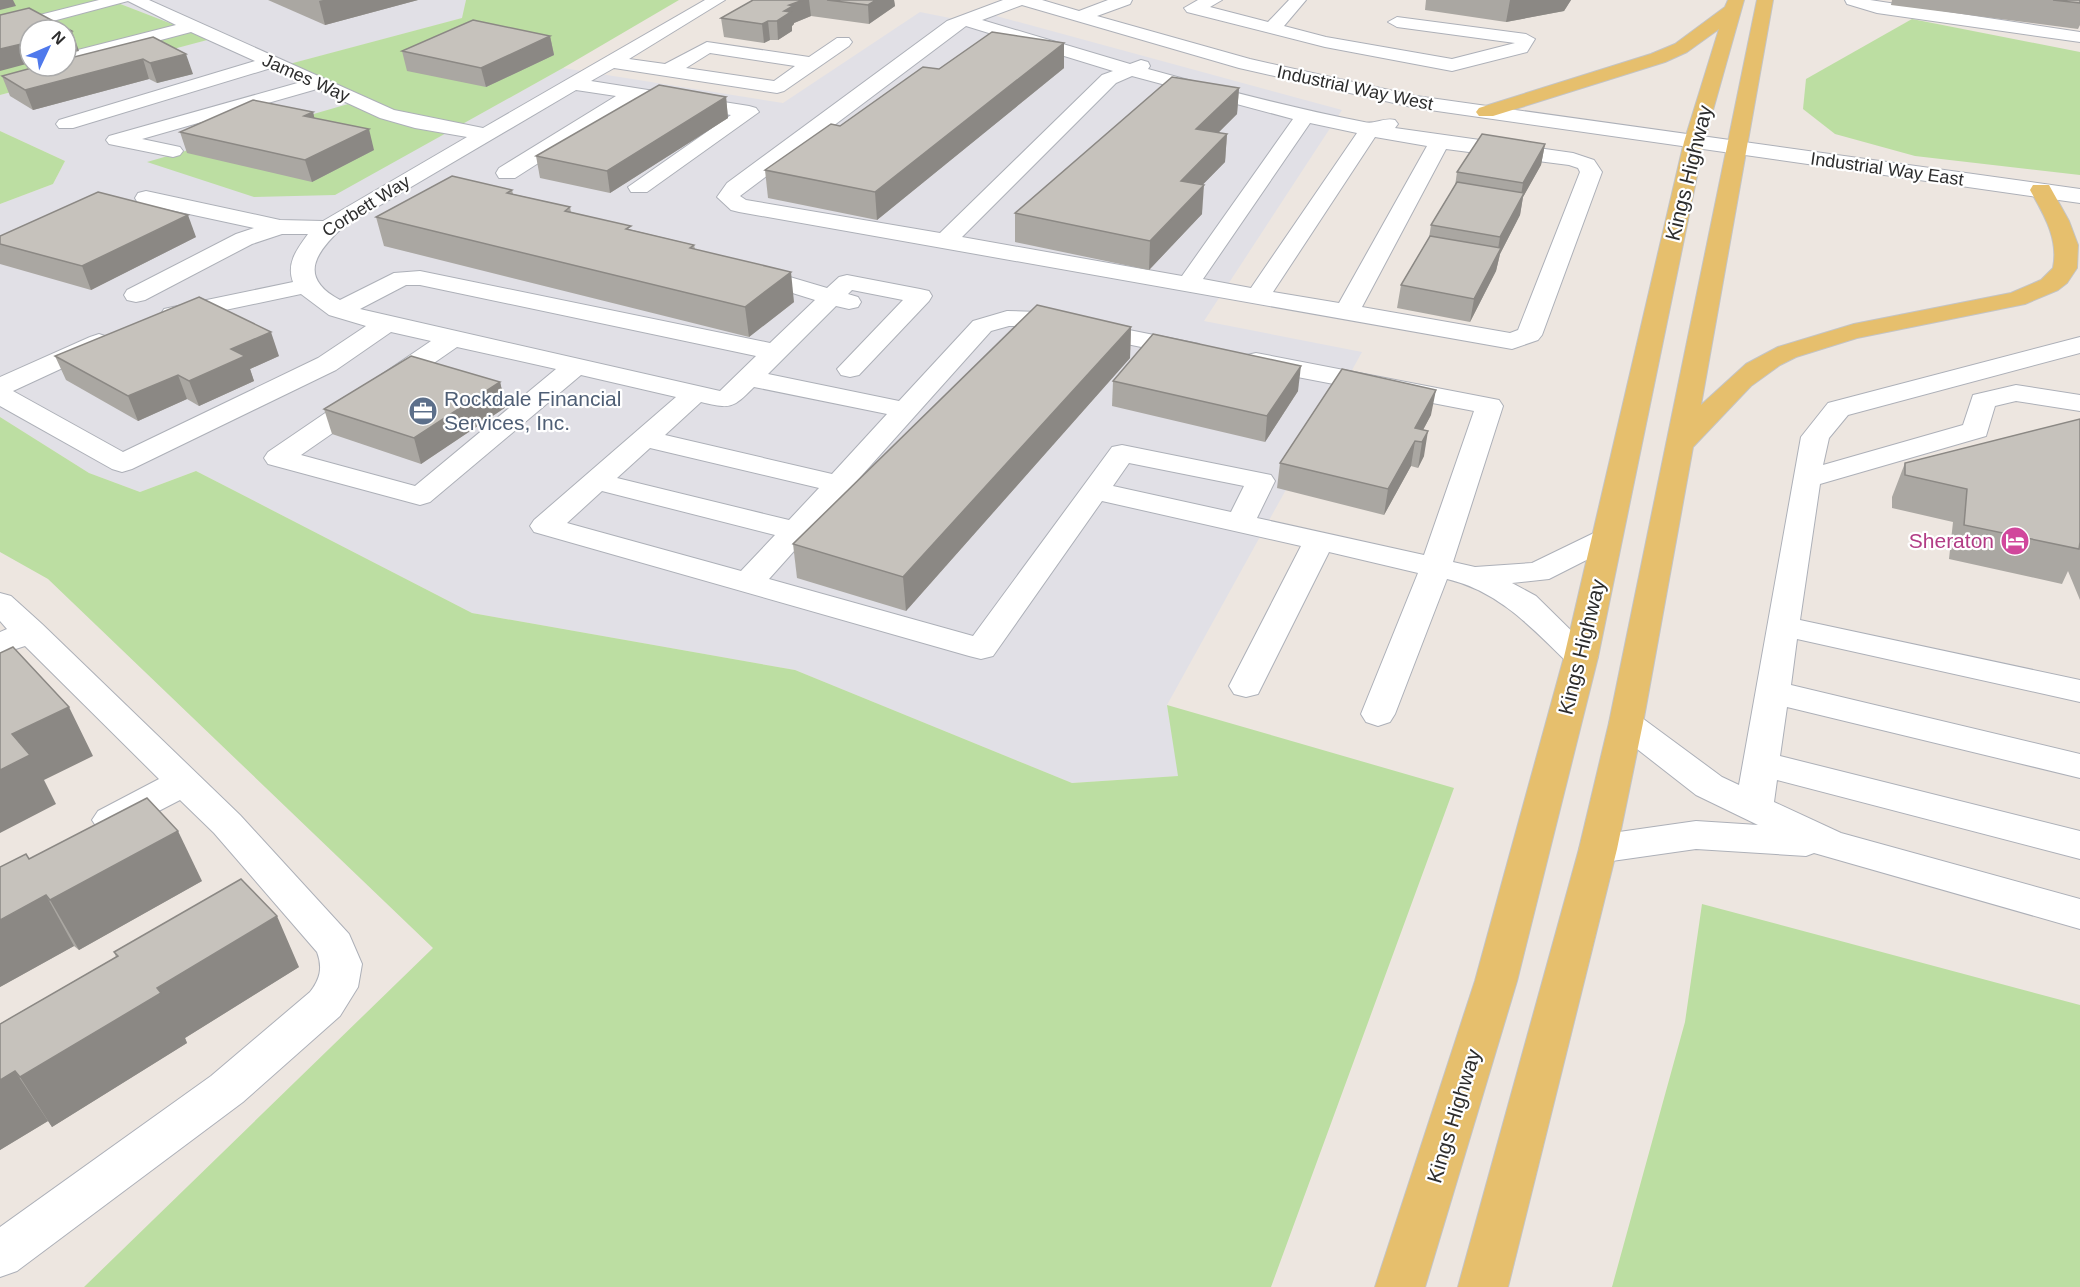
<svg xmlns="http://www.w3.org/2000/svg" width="2080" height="1287" font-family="Arial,sans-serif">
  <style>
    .industrial { fill: #e1e0e6 }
    .green { fill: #bcdea2; fill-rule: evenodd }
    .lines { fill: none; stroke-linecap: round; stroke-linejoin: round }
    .minor-casing { stroke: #adb0b8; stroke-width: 2 }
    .major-casing { stroke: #c4c4c4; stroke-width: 2 }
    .minor { fill: #fff; fill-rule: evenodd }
    .major { fill: #e6bf6d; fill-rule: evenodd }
    .wall { fill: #aaa7a2 }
    .shaded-wall { fill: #8b8884 }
    .building { fill: #c6c2bc; stroke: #8b8884; stroke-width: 1.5 }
    .labels { text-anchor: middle; stroke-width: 4.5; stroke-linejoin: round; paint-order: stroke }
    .far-street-label { font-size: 18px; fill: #2d2d2d; stroke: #fff }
    .street-label { font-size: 21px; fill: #2d2d2d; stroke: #fff }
    .service-label { font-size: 21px; fill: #4e5e75; stroke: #fff; text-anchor: start }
    .hotel-label { font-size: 21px; fill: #b23c85; stroke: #fff; text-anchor: end }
  </style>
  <rect width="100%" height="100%" fill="#ede6e0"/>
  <polygon class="industrial" points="110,0 466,0 463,18 279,67 356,101 335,194 563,68 783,103 920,12 955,19 978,11 1342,110 1204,321 1362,352 1167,705 1179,776 1072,783 795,670 472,613 196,471 140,492 89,473 0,417 0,204 53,184 65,161 0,131 0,95 210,39"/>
  <g class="green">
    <path d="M0,0H110L211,39L0,95ZM30,30H66V66H30Z"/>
    <polygon points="466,0 679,0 563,68 335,195 254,197 147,162 355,102 278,67 462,18"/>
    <polygon points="1912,19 2080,52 2080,175 1915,156 1835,134 1803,109 1806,79"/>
    <polygon points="0,131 65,161 53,184 0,204"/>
    <polygon points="0,417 89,473 140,492 196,471 472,613 795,670 1072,783 1178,776 1167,705 1454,788 1271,1287 84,1287 433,948 48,579 0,552"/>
    <polygon points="1702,904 2080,1005 2080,1287 1612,1287 1685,1022"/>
  </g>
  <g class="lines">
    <g class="minor-casing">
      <g id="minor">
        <path d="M99,0H149L394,110L483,128L705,0H725L629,59L665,64L707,42L809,57L837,38H849L852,42L849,46L784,91L777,93L614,68L591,81L749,106L756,108L759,112L647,192H631L628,187L731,115L637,100L515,178H499L496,173L499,168L616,96L576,90L343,227C316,252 297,277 340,300L394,273L420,271L770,343L815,300L741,277L737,272L741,267L749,265L827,288L839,277L847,275L920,289L929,291L932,296L929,301L859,375L850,377L841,375L837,369L903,300L852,290L848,294L858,297L861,302L858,307L849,309L836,306L768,374L899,401L973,321L1007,311L1039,312L1199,344L1203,349L1199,354L1190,357L1039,326H1009L991,331L769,579L973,636L1112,447L1122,445L1271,475L1275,481L1257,518L1424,555L1474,411L1256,369L1247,367L1243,361L1247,355L1256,353L1499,400L1503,406L1453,562L1475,567L1532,563L1596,532L1607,529L1618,532L1622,538L1618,544L1549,579L1512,583L1536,596L1598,657L1593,664L1581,668L1569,664C1533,629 1499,591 1447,579L1395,714L1390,722L1378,726L1366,722L1361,714L1418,573L1329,552L1258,694L1246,697L1234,694L1229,686L1301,546L1102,501L993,656L981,659L969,656L534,532L530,526L534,520L676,397L581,375L430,502L420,505L268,464L264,458L268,452L431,341L391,332L336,370L132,469L122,472L112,469L0,406V377L90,337L99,334L108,337L112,342L108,347L13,391L123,452L318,358L366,326L329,315L301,294L173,321L164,319L161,314L164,309L173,307L293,282C286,263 297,249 308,234H282L252,244L145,300L136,302L127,300L124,295L127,290L236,234L254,228L138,203L135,198L138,193L146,191L280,220L323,221L467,137L415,128L380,118L317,89L142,139L180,147L183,151L180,155L173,157L109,144L106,140L109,136L301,82L271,68L73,128H59L56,124L59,120L255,61L191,32L66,65V53L176,25L128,1L0,35V25ZM710,53L795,66L774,81L686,68ZM406,285H420L756,356L720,391L360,309ZM457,347L556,369L415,486L301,455ZM754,387L887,414L832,474L665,435L701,402C731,409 732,409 754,387ZM650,448L819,488L789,520L617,478ZM1129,463L1244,486L1231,512L1113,486ZM602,491L775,535L741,571L567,523Z"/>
        <path d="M1003,0H1042L1079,11L1108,0H1132L1130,4L1097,16L1250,59L1416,96L2080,189V203L1416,108L1239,68L1022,5L982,20L1130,64L1141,60L1148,62L1150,66L1148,69C1220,89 1291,108 1364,122C1375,125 1384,117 1395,120L1398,124L1395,128L1573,153L1594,160L1602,172L1542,335L1538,340L1512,349L739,212L731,210L717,197L727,183L947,21ZM966,26L1113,71L1102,75L940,233L746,200L740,196ZM1132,76L1293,119L1182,276L962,237L1116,83ZM1310,123L1357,133L1251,288L1203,279ZM1375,137L1427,146L1339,303L1273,292ZM1446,149L1569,165L1578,168L1580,172L1518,330L1510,333L1362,307Z"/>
        <polygon points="1198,0 1222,0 1210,7 1268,22 1289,0 1306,0 1284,26 1326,37 1452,59 1515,43 1397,27 1388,22 1397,17 1526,34 1535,39 1527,52 1452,71 1325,47 1187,12 1184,8"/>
        <polygon points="1845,0 1870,0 2080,32 2080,42 1877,13 1847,4"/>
        <polygon points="2080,337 2080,353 1848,415 1829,438 1823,465 1963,425 1973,395 2016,385 2080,395 2080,411 2016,401 1995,406 1986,436 1820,484 1800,620 2080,680 2080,702 1797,639 1791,685 2080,754 2080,778 1787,707 1780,756 2080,831 2080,859 1777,780 1774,802 1841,833 2080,899 2080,929 1814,853 1806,856 1696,849 1598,863 1585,859 1579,849 1585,839 1598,835 1696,821 1758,825 1696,795 1614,731 1609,723 1614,715 1626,711 1638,715 1722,777 1739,785 1801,437 1828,403"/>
        <path d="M0,593L11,596L42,624L240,815L349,934L362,964L358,987L340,1016L243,1102L17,1271L0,1277V1227L211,1076L310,992C320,979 323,968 317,952L214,833L180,800L124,829L111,833L98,829L92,820L98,811L159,779L25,646L0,654V632L7,629L0,621Z"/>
      </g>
    </g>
    <g class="major-casing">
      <g id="major">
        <polygon points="1728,0 1744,0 1704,142 1598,657 1517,981 1425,1287 1375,1287 1475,981 1564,657 1684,142 1719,29 1687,52 1665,62 1493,116 1479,116 1476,112 1479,108 1651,54 1675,44 1725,7"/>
        <path d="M1757,0H1773L1701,405L1746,364L1778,347L1854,324L2011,293L2041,280L2053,268C2059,239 2044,215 2030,190L2033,185H2049L2069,221L2078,245L2077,268L2067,283L2058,290L2025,304L1857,338L1796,357L1780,365L1751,386L1693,447L1643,723L1617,849L1508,1287H1458L1579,849L1609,723Z"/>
      </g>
    </g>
    <use href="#minor" class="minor"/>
    <use href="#major" class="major"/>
  </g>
  <g class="wall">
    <polygon points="268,0 418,0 325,25"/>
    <polygon points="753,0 894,0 895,6 869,24 811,16 794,23 794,24 792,26 792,31 778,40 770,40 764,43 724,37 721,18"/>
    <polygon points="1426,0 1571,0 1564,11 1506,22 1425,10"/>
    <polygon points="1892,0 2080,0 2080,25 2078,29 1891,5"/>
    <polygon points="550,36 554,55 486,87 407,71 402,51"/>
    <polygon points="153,37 193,74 157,83 149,79 33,110 10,96 2,76"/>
    <polygon points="1064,68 877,220 768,198 765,170 840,126 939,69"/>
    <polygon points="1239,88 1237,114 1218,133 1227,134 1225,162 1202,185 1202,214 1149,270 1015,242 1015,213"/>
    <polygon points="726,97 728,118 610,193 540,178 536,156"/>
    <polygon points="313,112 314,118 374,150 312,182 187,153 180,132"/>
    <polygon points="1545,144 1541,165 1523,197 1520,215 1500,254 1496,271 1470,322 1397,308 1401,285 1429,238 1431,225 1455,186 1457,172"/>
    <polygon points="512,190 513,194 570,207 571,212 632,230 694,245 695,249 794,302 749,337 384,246 376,217"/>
    <polygon points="0,236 196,237 91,290 0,264"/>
    <polygon points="1131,327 1130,358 906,611 797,578 793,544"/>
    <polygon points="55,356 279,356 250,369 254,381 199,406 187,399 138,421 66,380"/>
    <polygon points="1113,381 1298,391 1265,442 1112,406"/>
    <polygon points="500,382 506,407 421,464 332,434 324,409"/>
    <polygon points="1431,415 1423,430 1424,456 1418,468 1411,466 1384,515 1277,488 1280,463"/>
    <polygon points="2080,419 2080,600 2068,571 2062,584 1949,559 1953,522 1892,508 1892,497 1905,463"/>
    <polygon points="29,859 202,881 79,950 74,946 0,987"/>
    <polygon points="114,952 299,967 185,1038 187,1043 52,1127 48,1121 0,1150 0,1024 116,957"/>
  </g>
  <g class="shaded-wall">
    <polygon points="0,0 13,0 16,6 0,10"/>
    <polygon points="323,0 418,0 325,25 319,1"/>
    <polygon points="803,0 809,0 811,16 794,23 794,24 792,26 792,31 778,40 777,21 789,5"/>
    <polygon points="876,0 894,0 895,6 869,24 868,5"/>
    <polygon points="1510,0 1571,0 1564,11 1506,22"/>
    <polygon points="768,21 770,40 764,43 762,24"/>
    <polygon points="72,31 79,51 66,54 66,33"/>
    <polygon points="550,36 554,55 486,87 481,68"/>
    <polygon points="30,42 30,63 0,71 0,49"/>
    <polygon points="1064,43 1064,68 877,220 875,192"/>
    <polygon points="186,54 193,74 157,83 150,63"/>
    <polygon points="143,59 149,79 33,110 25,90"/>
    <polygon points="1239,88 1237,114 1195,156 1196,129"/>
    <polygon points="726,97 728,118 610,193 607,171"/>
    <polygon points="313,112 318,133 304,116"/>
    <polygon points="369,129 374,150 312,182 305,160"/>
    <polygon points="1227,134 1225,162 1179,209 1181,181"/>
    <polygon points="1545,144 1541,165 1523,197 1520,215 1500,254 1496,271 1470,322 1474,299 1497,255 1500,237 1520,201 1523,183"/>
    <polygon points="1204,185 1202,214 1149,270 1150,241"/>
    <polygon points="188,215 196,237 91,290 82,266"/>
    <polygon points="791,272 794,302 749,337 745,307"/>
    <polygon points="1131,327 1130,358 906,611 903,577"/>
    <polygon points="271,332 279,356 250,369 254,381 199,406 189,381 231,349"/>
    <polygon points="1301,366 1298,391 1265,442 1267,416"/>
    <polygon points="178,375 187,399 138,421 128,396"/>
    <polygon points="500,382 506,407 421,464 414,438"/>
    <polygon points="1436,390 1431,415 1417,441 1415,441 1411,466 1384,515 1388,489 1415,428"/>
    <polygon points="1428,431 1424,456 1418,468 1422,442"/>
    <polygon points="69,707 93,756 44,780 56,804 0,833 0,770 12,734"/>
    <polygon points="178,831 202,881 79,950 50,900"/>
    <polygon points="46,895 74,946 0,987 0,920"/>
    <polygon points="277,916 299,967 185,1038 187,1043 52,1127 20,1077 157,988"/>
    <polygon points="15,1071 48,1121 0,1150 0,1080"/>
  </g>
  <g class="building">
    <polygon points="753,0 803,0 789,5 793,6 784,11 791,12 777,21 768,21 762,24 721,18"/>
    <polygon points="827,0 876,0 868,5"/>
    <polygon points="2053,0 2080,0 2080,3"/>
    <polygon points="29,8 72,31 66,33 66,30 30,30 30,42 0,49 0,15"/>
    <polygon points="473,20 550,36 481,68 402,51"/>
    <polygon points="992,32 1064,43 875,192 765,170 831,124 840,126 923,67 939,69"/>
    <polygon points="153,37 186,54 150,63 143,59 25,90 2,76 39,66 66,66 66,59"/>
    <polygon points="1172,77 1239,88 1196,129 1227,134 1181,181 1204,185 1150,241 1015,213"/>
    <polygon points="659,85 726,97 607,171 536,156"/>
    <polygon points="253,100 313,112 304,116 369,129 305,160 180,132"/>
    <polygon points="1482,134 1545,144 1523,183 1457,172"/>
    <polygon points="452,176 512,190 507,193 570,207 565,211 631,226 626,229 694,245 690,248 791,272 745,307 376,217"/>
    <polygon points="1457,182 1524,193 1500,237 1431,225"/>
    <polygon points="98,192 188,215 82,266 0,244 0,236"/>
    <polygon points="1430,236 1501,248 1474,299 1401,285"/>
    <polygon points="199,297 271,332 231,349 245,356 189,381 178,375 128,396 55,356"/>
    <polygon points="1037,305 1131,327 903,577 793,544"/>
    <polygon points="1153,334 1301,366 1267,416 1113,381"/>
    <polygon points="411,356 500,382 414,438 324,409"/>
    <polygon points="1342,369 1436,390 1415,428 1428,431 1422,442 1415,441 1388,489 1280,463"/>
    <polygon points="2080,419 2080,542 2079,549 1964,525 1967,489 1905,475 1905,463"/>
    <polygon points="13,647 69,707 12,734 30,755 0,770 0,653"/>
    <polygon points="147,798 178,831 50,900 46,895 0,920 0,867 26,854 29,859"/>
    <polygon points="241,879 277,916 157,988 161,993 20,1077 15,1071 0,1080 0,1024 118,956 114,952"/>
  </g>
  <defs>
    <g id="office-disc" transform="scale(1.5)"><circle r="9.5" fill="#5c6f8a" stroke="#fff"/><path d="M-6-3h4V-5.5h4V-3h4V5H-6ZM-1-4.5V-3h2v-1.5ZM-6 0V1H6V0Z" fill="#fff"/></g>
    <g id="hotel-disc" transform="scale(1.5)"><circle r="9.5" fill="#d1479c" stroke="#fff"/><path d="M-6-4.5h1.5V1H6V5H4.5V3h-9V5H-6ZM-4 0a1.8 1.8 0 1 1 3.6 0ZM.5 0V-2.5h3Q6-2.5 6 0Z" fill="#fff"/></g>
  </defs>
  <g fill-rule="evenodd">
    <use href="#office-disc" x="423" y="411"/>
    <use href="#hotel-disc" x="2015" y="541"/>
  </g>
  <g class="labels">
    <g class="far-street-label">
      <text transform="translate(306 78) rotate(24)" y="6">James Way</text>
      <text transform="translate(1355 88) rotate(12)" y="6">Industrial Way West</text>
      <text transform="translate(1887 169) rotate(8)" y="6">Industrial Way East</text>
      <text transform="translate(366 206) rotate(-32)" y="6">Corbett Way</text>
    </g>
    <g class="street-label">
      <text transform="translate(1689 173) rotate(-76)" y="7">Kings Highway</text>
      <text transform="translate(1582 647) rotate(-76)" y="7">Kings Highway</text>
      <text transform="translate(1454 1116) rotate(-73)" y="7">Kings Highway</text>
    </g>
    <g class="service-label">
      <text x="444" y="406">Rockdale Financial<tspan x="444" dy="24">Services, Inc.</tspan></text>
    </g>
    <g class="hotel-label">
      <text x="1994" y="548">Sheraton</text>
    </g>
  </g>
  <g transform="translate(48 48) rotate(46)"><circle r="28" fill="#ffffff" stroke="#ababab" stroke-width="1.5"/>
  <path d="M0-4.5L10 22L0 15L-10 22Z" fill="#4f79ec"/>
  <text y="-9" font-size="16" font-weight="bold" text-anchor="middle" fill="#2d2d2d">N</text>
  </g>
</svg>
